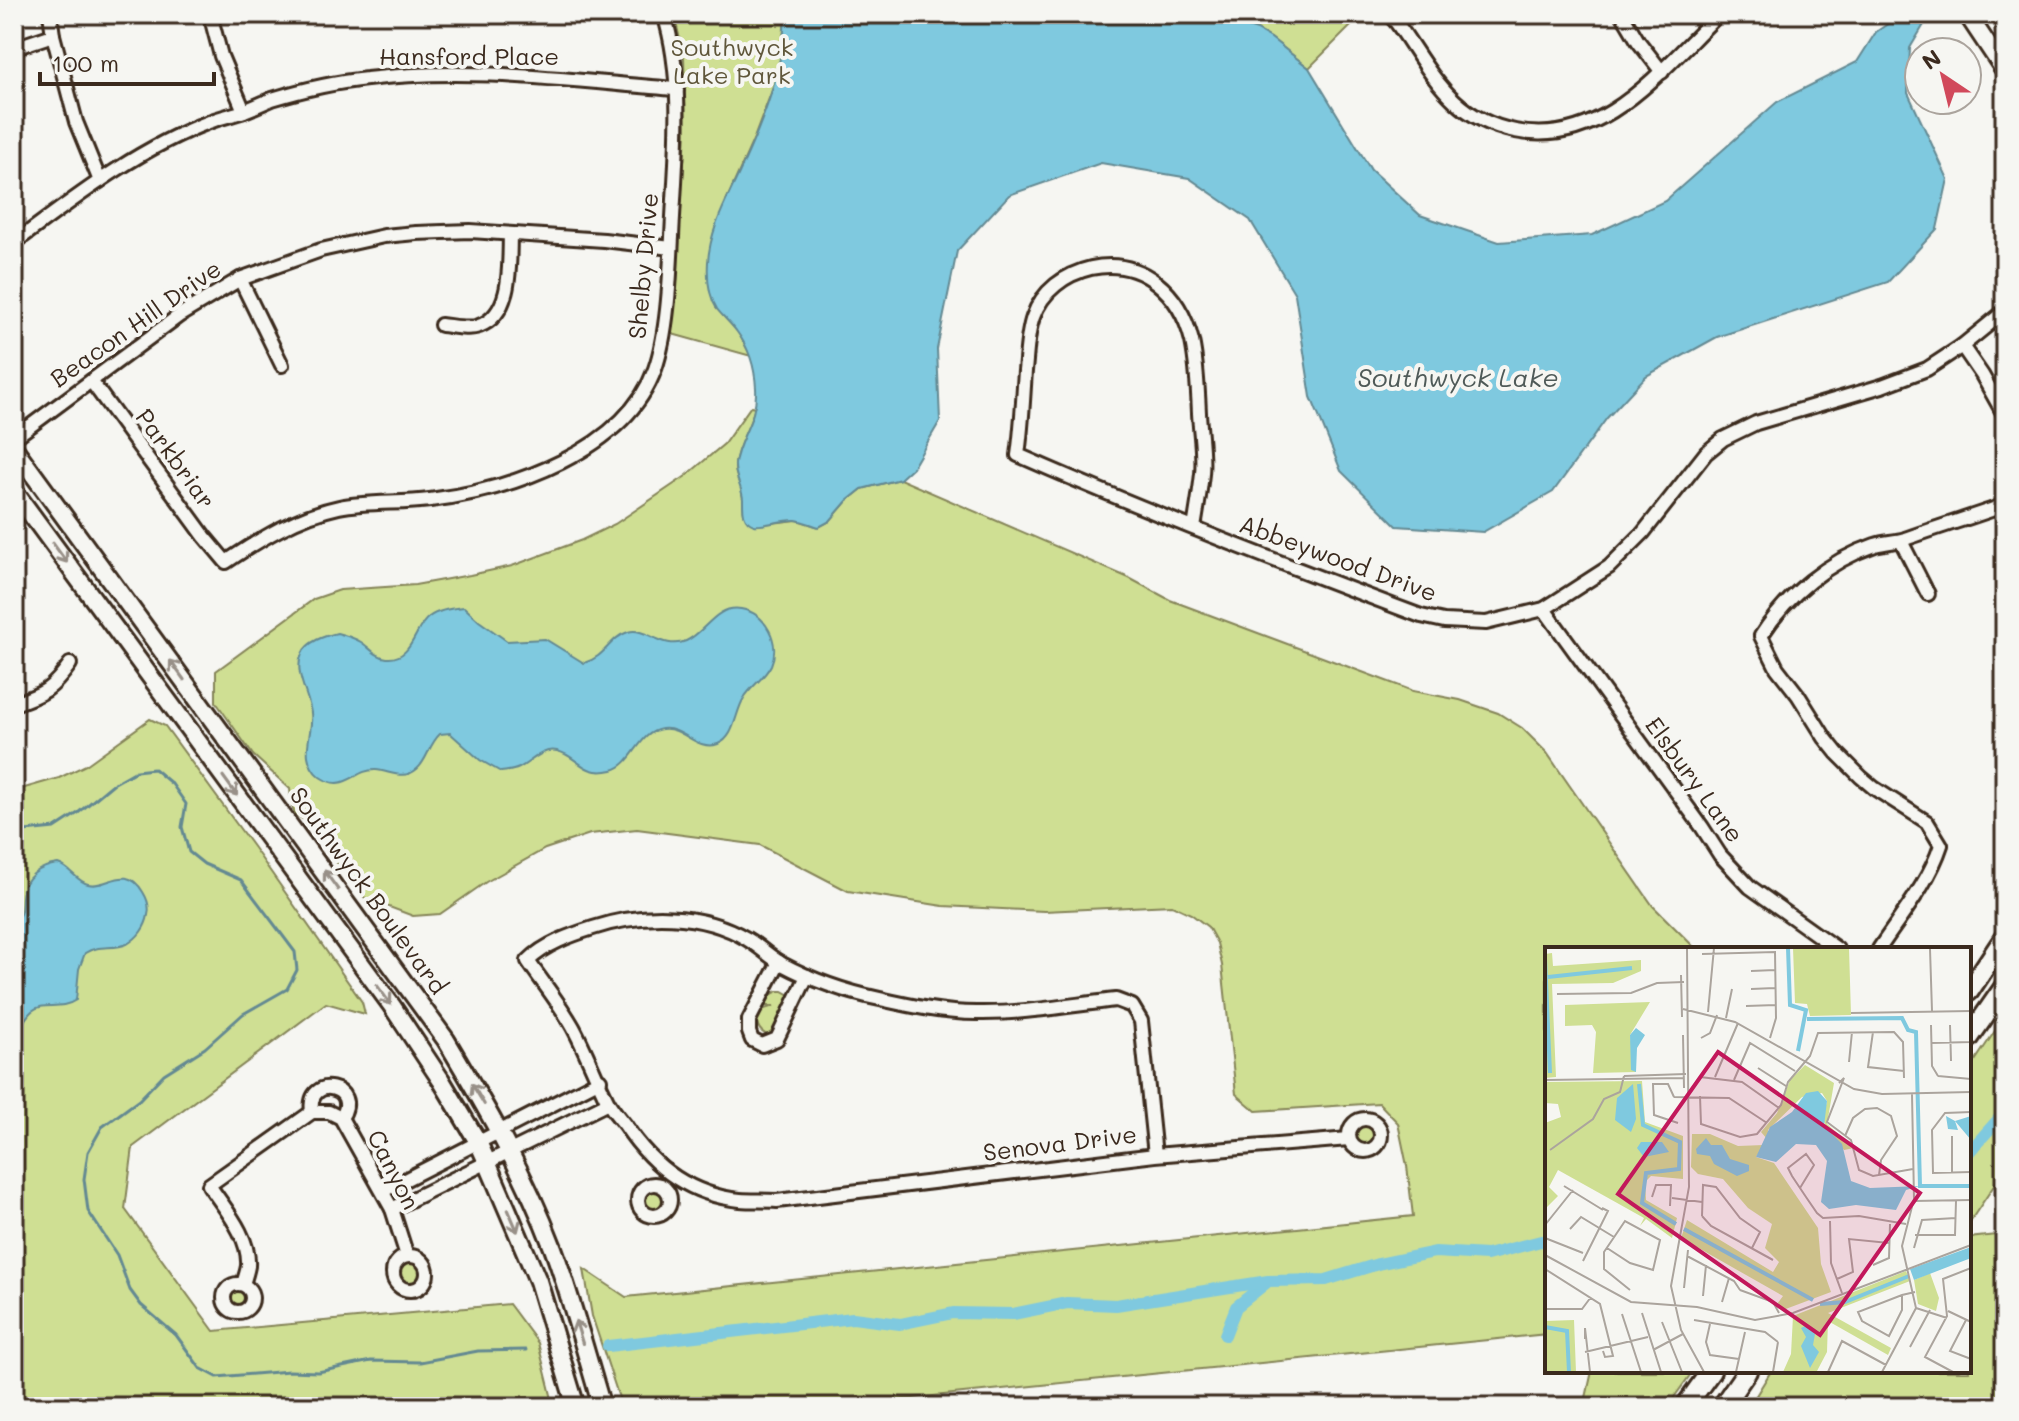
<svg xmlns="http://www.w3.org/2000/svg" width="2019" height="1421" font-family="Mali,sans-serif">
  <style>
    .green { fill: #cfdf93; stroke: #858458; stroke-width: 2 }
    .water { fill: #7fc9df; stroke: #648992; stroke-width: 2 }
    .lines { fill: none; stroke-linecap: round; stroke-linejoin: round }
    .stream { stroke: #648992; stroke-width: 3 }
    .canal { stroke: #7fc9df; stroke-width: 12 }
    .minor-casing { stroke: #3b2a1e; stroke-width: 18 }
    .tertiary-casing { stroke: #3b2a1e; stroke-width: 22 }
    .secondary-casing { stroke: #3b2a1e; stroke-width: 24 }
    .minor { stroke: #f6f6f2; stroke-width: 12 }
    .tertiary { stroke: #f6f6f2; stroke-width: 16 }
    .secondary { stroke: #f6f6f2; stroke-width: 18 }
    .oneway { stroke: #989088 }
    .labels { text-anchor: middle; stroke-width: 8; stroke-linejoin: round; paint-order: stroke }
    .park-label { font-size: 24px; fill: #60573b; stroke: #f6f6f2 }
    .street-label { font-size: 24px; fill: #3b2a1e; stroke: #f6f6f2 }
    .water-label { font-size: 26px; font-style: italic; fill: #4f5a58; stroke: #f6f6f2 }
    .inset-river { fill: none; stroke: #7fc9df; stroke-width: 4 }
    .inset-road { fill: none; stroke: #aba49d; stroke-width: 2 }
    .view { fill: #c2185b; fill-opacity: 0.15; stroke: #c2185b; stroke-width: 4 }
    .inset-edge { fill: none; stroke: #3b2a1e; stroke-width: 4 }
  </style>
  <rect width="100%" height="100%" fill="#f6f6f2"/>
  <filter id="ink" filterUnits="userSpaceOnUse"><feTurbulence type="fractalNoise" baseFrequency=".0125" numOctaves="2"/><feDisplacementMap in="SourceGraphic" scale="16" xChannelSelector="R" yChannelSelector="G"/><feConvolveMatrix kernelMatrix="1 2 1 2 8 2 1 2 1" color-interpolation-filters="sRGB"/></filter>
  <g filter="url(#ink)">
    <g class="green">
      <polygon points="674,14 785,14 782,56 774,85 754,138 726,201 716,308 738,332 751,356 672,334 686,134 684,57"/>
      <polygon points="1096,14 1363,14 1309,68 1271,38 1257,30 1190,16 1147,20"/>
      <path d="M751,406L755,407C751,425 734,452 735,468C735,476 741,484 742,492C746,509 738,514 755,525L797,520L819,527L830,521L847,501L862,489L900,479L1129,578L1170,600L1413,691L1460,700L1498,713L1522,728L1547,753L1653,906L1696,949H1547V1334L825,1407H622L592,1316L584,1269L626,1297L1413,1216L1407,1166L1398,1123L1379,1103L1256,1111L1236,1094L1222,965L1217,943L1208,927L1191,914L1172,905L1044,911L943,906L848,891L760,845L637,829L590,834L545,849L486,882L440,914L413,916L365,898L323,845L316,825C291,814 293,816 290,789L253,755L216,702V671L314,599L340,590L415,585L470,575L512,566L582,540L615,524L686,476L724,444Z"/>
      <polygon points="150,719 165,726 254,848 362,1002 365,1014 326,1003 133,1147 125,1209 214,1331 509,1304 538,1343 554,1407 14,1407 14,791 59,778 86,765"/>
      <path d="M778,991H783L792,996L783,1031L770,1036C757,1032 754,1021 761,1010L774,1006H765L770,995Z"/>
      <polygon points="2005,1016 2005,1169 1969,1223 1969,1070"/>
      <circle cx="1364" cy="1137" r="15"/>
      <circle cx="654" cy="1200" r="15"/>
      <polygon points="2005,1234 2005,1287 2002,1288 2005,1292 2005,1407 1749,1407 1771,1371 1969,1371 1969,1238"/>
      <circle cx="410" cy="1274" r="15"/>
      <circle cx="241" cy="1301" r="15"/>
      <polygon points="1592,1371 1693,1371 1667,1407 1584,1407"/>
    </g>
    <g class="water">
      <path d="M785,14H1096L1147,20L1190,16L1224,19L1257,30L1271,38L1309,68L1371,170L1420,215L1499,242L1592,235L1665,201L1777,102L1857,62L1876,32L1902,14H1933L1928,18L1910,48L1908,93L1948,179L1937,229L1888,282L1717,337L1646,376L1607,418L1553,492L1483,532L1397,526L1341,471L1311,397L1295,294L1250,220L1189,178L1101,163L1009,195L957,251L937,349L940,421L913,467L900,479L862,489L847,501L830,521L819,527C812,525 803,521 796,520C785,519 761,527 754,525C742,521 743,509 743,499C742,487 734,476 735,464C738,438 758,420 756,388C755,368 749,348 737,332C731,323 723,317 717,309C708,295 707,278 708,262C710,229 727,200 740,171C763,121 784,69 785,14Z"/>
      <path d="M464,607L479,621L507,641L545,639L584,663C606,657 609,638 628,632C646,626 663,651 686,641C706,632 715,605 741,609C766,613 781,643 771,665C764,679 751,686 744,698C735,712 735,738 718,744C697,752 683,726 662,729C638,732 634,765 612,770C582,777 579,756 557,751C542,748 531,762 519,768C513,771 508,771 501,772L480,760L450,733L440,734C429,744 427,761 417,769C403,781 390,771 376,770C354,769 345,794 320,777C313,772 309,763 308,756C306,744 313,726 311,713C309,695 293,672 302,654C307,641 325,636 337,633C345,635 354,638 361,642C369,647 376,657 387,658C413,660 414,627 429,617C438,610 453,608 464,607Z"/>
      <path d="M58,864C70,867 76,881 88,884C108,889 125,862 143,892C148,900 150,907 148,915C146,927 138,938 127,944C114,950 98,944 85,953L79,969L76,1000C60,1011 43,1001 32,1011C24,1018 19,1031 14,1040V921C23,914 21,908 22,897C23,877 40,866 58,864Z"/>
    </g>
    <g class="lines">
      <polyline class="stream" points="14,832 55,828 78,813 113,784 136,771 154,769 172,784 186,804 182,827 189,852 204,864 241,880 295,952 297,970 287,989 243,1014 205,1048 164,1074 139,1100 102,1127 88,1152 84,1179 88,1211 117,1255 130,1290 141,1305 176,1335 200,1368 217,1377 289,1371 318,1372 371,1361 420,1362 478,1351 526,1350"/>
      <g class="canal">
        <polyline points="1969,1152 2005,1112"/>
        <polyline points="1225,1335 1236,1307 1266,1283"/>
        <polyline points="608,1346 853,1318 900,1324 953,1313 1013,1314 1067,1303 1116,1305 1268,1281 1326,1280 1378,1264 1435,1252 1487,1255 1541,1241 1547,1242"/>
      </g>
      <g class="minor-casing">
        <g id="minor">
          <polyline points="50,14 53,35 76,122 100,181"/>
          <polyline points="210,14 221,56 244,111"/>
          <path d="M1389,14L1396,22C1415,48 1431,79 1455,101C1471,116 1493,127 1515,131C1604,149 1662,68 1719,14"/>
          <polyline points="1622,14 1638,41 1662,72"/>
          <polyline points="14,51 23,45 53,35"/>
          <path d="M14,243C75,198 137,149 209,122C221,117 233,115 244,111C254,107 263,103 272,99C302,90 336,82 367,79C470,66 574,81 677,89"/>
          <polyline points="240,279 282,365"/>
          <path d="M441,325C452,326 469,330 479,326C513,314 509,264 510,234"/>
          <polyline points="1962,346 1982,375 2005,416"/>
          <path d="M91,381L205,537L226,562C262,538 297,516 339,507C369,501 400,504 430,500C510,490 625,452 655,369C668,332 670,276 672,237C675,164 686,85 664,14"/>
          <polyline points="14,438 180,315 240,279 321,250 384,236 416,233 470,231 604,240 671,248"/>
          <path d="M1194,528C1197,510 1200,492 1202,474C1204,454 1200,433 1199,413C1198,389 1197,364 1192,341C1180,293 1142,257 1091,268C1065,274 1042,291 1033,317C1027,334 1027,353 1025,371C1023,399 1022,427 1018,455C1150,513 1286,565 1421,616L1444,621L1486,623L1544,609L1609,567L1643,533L1706,453L1723,439L1756,423L1882,386L1927,369L1962,346L2005,311"/>
          <polyline points="1901,541 1928,594"/>
          <polyline points="1544,609 1702,827 1720,855 1750,887 1837,949"/>
          <path d="M14,704C43,694 52,690 70,664"/>
          <path d="M1879,949C1901,916 1929,882 1941,845L1927,822L1874,788L1861,777L1837,753L1825,738L1798,695L1777,668L1761,636C1787,595 1828,561 1875,545C1885,542 1895,542 1905,539C1938,527 1972,517 2005,505"/>
          <polyline points="779,962 749,1020 749,1032 752,1040 762,1045 777,1039 807,976"/>
          <path d="M312,1112C306,1073 363,1086 341,1118"/>
          <circle cx="1365" cy="1135" r="16"/>
          <path d="M1155,1155L1141,1021L1132,1006L1116,1000C1070,1005 1023,1014 976,1013C944,1013 911,1006 880,999C846,992 812,980 782,964C770,957 759,946 747,939C702,912 642,912 593,928C571,935 545,944 528,961C543,983 560,1004 573,1027C586,1051 595,1076 607,1100C611,1109 619,1117 625,1125C652,1166 690,1195 740,1200C752,1201 765,1200 777,1201L1155,1155L1349,1139"/>
          <circle cx="654" cy="1200" r="16"/>
          <polyline points="383,1191 600,1080"/>
          <polyline points="392,1209 608,1103"/>
          <circle cx="410" cy="1273" r="17"/>
          <circle cx="238" cy="1298" r="14"/>
          <path d="M243,1284C245,1278 247,1272 248,1266C250,1236 224,1208 209,1185L312,1112H329L341,1118L392,1209L407,1256"/>
        </g>
      </g>
      <g class="tertiary-casing">
        <g id="tertiary">
          <polyline points="1967,14 2005,71"/>
          <path d="M14,448L446,1040C486,1107 525,1174 553,1248C572,1300 586,1354 602,1407"/>
          <polyline points="14,491 392,1006 441,1080 478,1142 487,1162 538,1281 576,1407"/>
        </g>
      </g>
      <g class="secondary-casing">
        <g id="secondary">
          <polyline points="1969,991 2005,937"/>
          <polyline points="1969,1038 2005,986"/>
          <polyline points="1685,1407 1711,1371"/>
          <polyline points="1722,1407 1747,1371"/>
        </g>
      </g>
      <use href="#minor" class="minor"/>
      <use href="#tertiary" class="tertiary"/>
      <use href="#secondary" class="secondary"/>
    </g>
    <defs><path id="oneway-shaft" d="M-6 0H5M1.5-3L5.5 0L1.5 3" fill="none" stroke-width="1.6" stroke-linecap="round" stroke-linejoin="round" transform="scale(2)"/></defs>
    <g class="oneway">
      <use href="#oneway-shaft" transform="translate(60 553) rotate(54)"/>
      <use href="#oneway-shaft" transform="translate(177 670) rotate(-126)"/>
      <use href="#oneway-shaft" transform="translate(230 786) rotate(54)"/>
      <use href="#oneway-shaft" transform="translate(331 880) rotate(-126)"/>
      <use href="#oneway-shaft" transform="translate(384 995) rotate(54)"/>
      <use href="#oneway-shaft" transform="translate(478 1094) rotate(-121)"/>
      <use href="#oneway-shaft" transform="translate(513 1221) rotate(67)"/>
      <use href="#oneway-shaft" transform="translate(579 1332) rotate(-107)"/>
    </g>
  </g>
  <g class="labels">
    <g class="park-label">
      <text x="732" y="56">Southwyck<tspan x="732" dy="28">Lake Park</tspan></text>
    </g>
    <g class="street-label">
      <text x="469" y="65">Hansford Place</text>
      <text transform="translate(644 266) rotate(-85)" y="8">Shelby Drive</text>
      <text transform="translate(136 324) rotate(-35)" y="8">Beacon Hill Drive</text>
      <text transform="translate(175 459) rotate(54)" y="8">Parkbriar</text>
      <text transform="translate(1338 559) rotate(20)" y="8">Abbeywood Drive</text>
      <text transform="translate(1694 780) rotate(54)" y="8">Elsbury Lane</text>
      <text transform="translate(368 891) rotate(54)" y="8">Southwyck Boulevard</text>
      <text transform="translate(1060 1144) rotate(-7)" y="8">Senova Drive</text>
      <text transform="translate(393 1170) rotate(63)" y="8">Canyon</text>
    </g>
    <g class="water-label">
      <text x="1458" y="387">Southwyck Lake</text>
    </g>
  </g>
  <g transform="translate(1545 947)">
    <rect width="426" height="426" fill="#f6f6f2"/>
    <path d="M248,1H304L306,68L265,69L262,57L250,56ZM7,6L8,19L96,13V24L68,36L7,37L11,130L0,131V7ZM105,55L85,88L91,125L48,126L51,85L47,78L20,79V58ZM260,118L289,136L282,177L309,201L299,203L282,183L278,172L282,154L277,146L257,150L223,183V193L216,185L232,166L245,133ZM97,134L100,175L138,189V232L106,229L100,235L101,253L132,271L127,291L101,272L95,279L99,271L13,223L4,240L13,249L0,262V176L16,170L13,157L0,156V135ZM147,187H165L193,199L219,198L211,210L229,216L273,281L276,317L286,345L238,363L232,357L238,349L136,291L142,273L228,325L234,315L220,301L227,277L203,261L178,232L153,227L146,220ZM361,324L365,334L283,366L346,401L343,408L283,374L282,405L272,424L238,425L246,407L248,369ZM385,326L394,351L391,364L373,357L369,333ZM29,373L31,425H0V374Z" fill="#cfdf93"/>
    <path d="M91,81L100,88L92,101L91,125L86,123L85,88ZM88,137L91,172L86,185L70,173L72,151ZM273,144L282,154L279,179L297,197L306,234L325,241L375,239L361,243L351,263L311,258L284,262L276,255L282,214L271,198L251,197L231,215L211,210L225,180L247,165L261,146ZM401,169L410,174L426,169V193L410,174L413,183L403,182ZM161,191L166,198H177L185,212L204,218V224L192,229L169,217L165,209L152,207L151,202ZM96,195H117L124,205L99,210L92,201ZM426,300V311L369,333L365,322ZM262,378L270,387L268,398L274,405L265,421L256,399L261,390L256,381Z" fill="#7fc9df"/>
    <path class="inset-river" d="M243,1L245,58L261,63L253,104M0,11L5,126M3,30L87,21M262,72L357,71L363,83L371,85L375,239H426M94,137L98,178L135,195L134,222L101,226L97,256L131,277M139,282L268,353M275,357L300,355L364,329M0,380L22,384L24,425"/>
    <path class="inset-road" d="M142,1L144,240L126,339L136,383L159,425M385,2L387,64M157,7L230,5L231,71L225,91M206,24L230,23M136,28L137,70M206,42L230,41M12,47L86,46L112,36L139,35M201,59L231,58M138,62L190,75L309,142L337,147L426,145M163,65L169,1M306,66L426,64M181,71L187,42M386,78L387,119L393,129M405,78L406,114M328,85L323,120L359,124M138,88L139,141M156,91L165,86L172,68M386,96L426,95L425,77M304,115L307,85M213,121L241,139M79,129L141,127M393,129L426,132M155,130L197,135L234,161M170,130L193,76M0,133L139,131M189,133L205,96L250,124M294,136L299,131L282,175L306,193L314,223L328,229L368,222M155,149L156,177L195,190L212,187L236,158L243,135L265,109L273,86L349,85L358,95L359,131M129,150L184,151L222,176M129,150L123,137H108L109,168L133,176M426,165L400,166L387,183L388,226L426,225M300,189L308,171L320,162L332,161L346,169L352,189L336,213L334,228M407,189V225M5,203L48,172L59,152L75,145L79,129M19,239L58,263M255,241L269,218L261,207L243,221L247,229L261,250L272,266L278,271L314,269L361,277M107,250L111,238H126L125,259M127,251L157,255M368,254L426,253M157,269L158,238L171,240L195,271L215,285L207,301M157,269L166,279L228,313M285,274L286,316L297,346M0,278L28,243M25,282L36,270L69,290M370,288H410L411,254M0,291L38,306M62,301L85,316L108,323L115,293L80,274L59,305V322L85,343M369,301L377,273L411,271M0,308L86,355L152,360L210,373L248,366L426,298M142,309L189,334L195,343M38,314L63,264L57,261M328,318L344,311L345,277M0,322L55,357L68,409L60,410L58,404M292,332L308,325L304,292L344,296M139,341L143,303M195,343L228,355L234,366M357,348V363L344,389L317,374L313,365L357,348L370,345M158,349L161,318M177,355L184,331M371,361L402,371M0,362H37L46,350M403,364L426,375M97,366L116,425M77,367L96,425M149,373L220,385L233,395M421,373L405,404L426,412M117,375L137,425M165,377L161,395L165,408L194,412M40,392V381L45,425M365,400L385,363M108,403L138,387M40,405L103,390M191,425L200,385M228,425L233,395M283,425L297,394L341,418M337,425L371,361L357,299L369,252L367,147M408,425L380,410L402,369L398,332L426,321"/>
    <path class="view" d="M173,105L375,246L275,388L73,247Z"/>
    <rect width="426" height="426" class="inset-edge"/>
  </g>
  <rect width="2019" height="1421" fill="none" stroke="#f6f6f2" stroke-width="48"/>
  <rect x="24" y="24" width="1971" height="1373" fill="none" stroke="#3b2a1e" stroke-width="3" filter="url(#ink)"/>
  <g transform="translate(1943 76) rotate(325)"><circle r="38" fill="#f6f6f2" stroke="#aba49d" stroke-width="2"/>
  <path d="M0-6L14 30L0 20L-14 30Z" fill="#d1495b"/>
  <text y="-12" font-size="22" font-weight="bold" text-anchor="middle" fill="#3b2a1e">N</text>
  </g>
  <path d="M40 72v12h174v-12" fill="none" stroke="#3b2a1e" stroke-width="4"/>
  <text x="52" y="72" font-size="24" fill="#3b2a1e" stroke="#f6f6f2" stroke-width="6" paint-order="stroke">100 m</text>
</svg>
